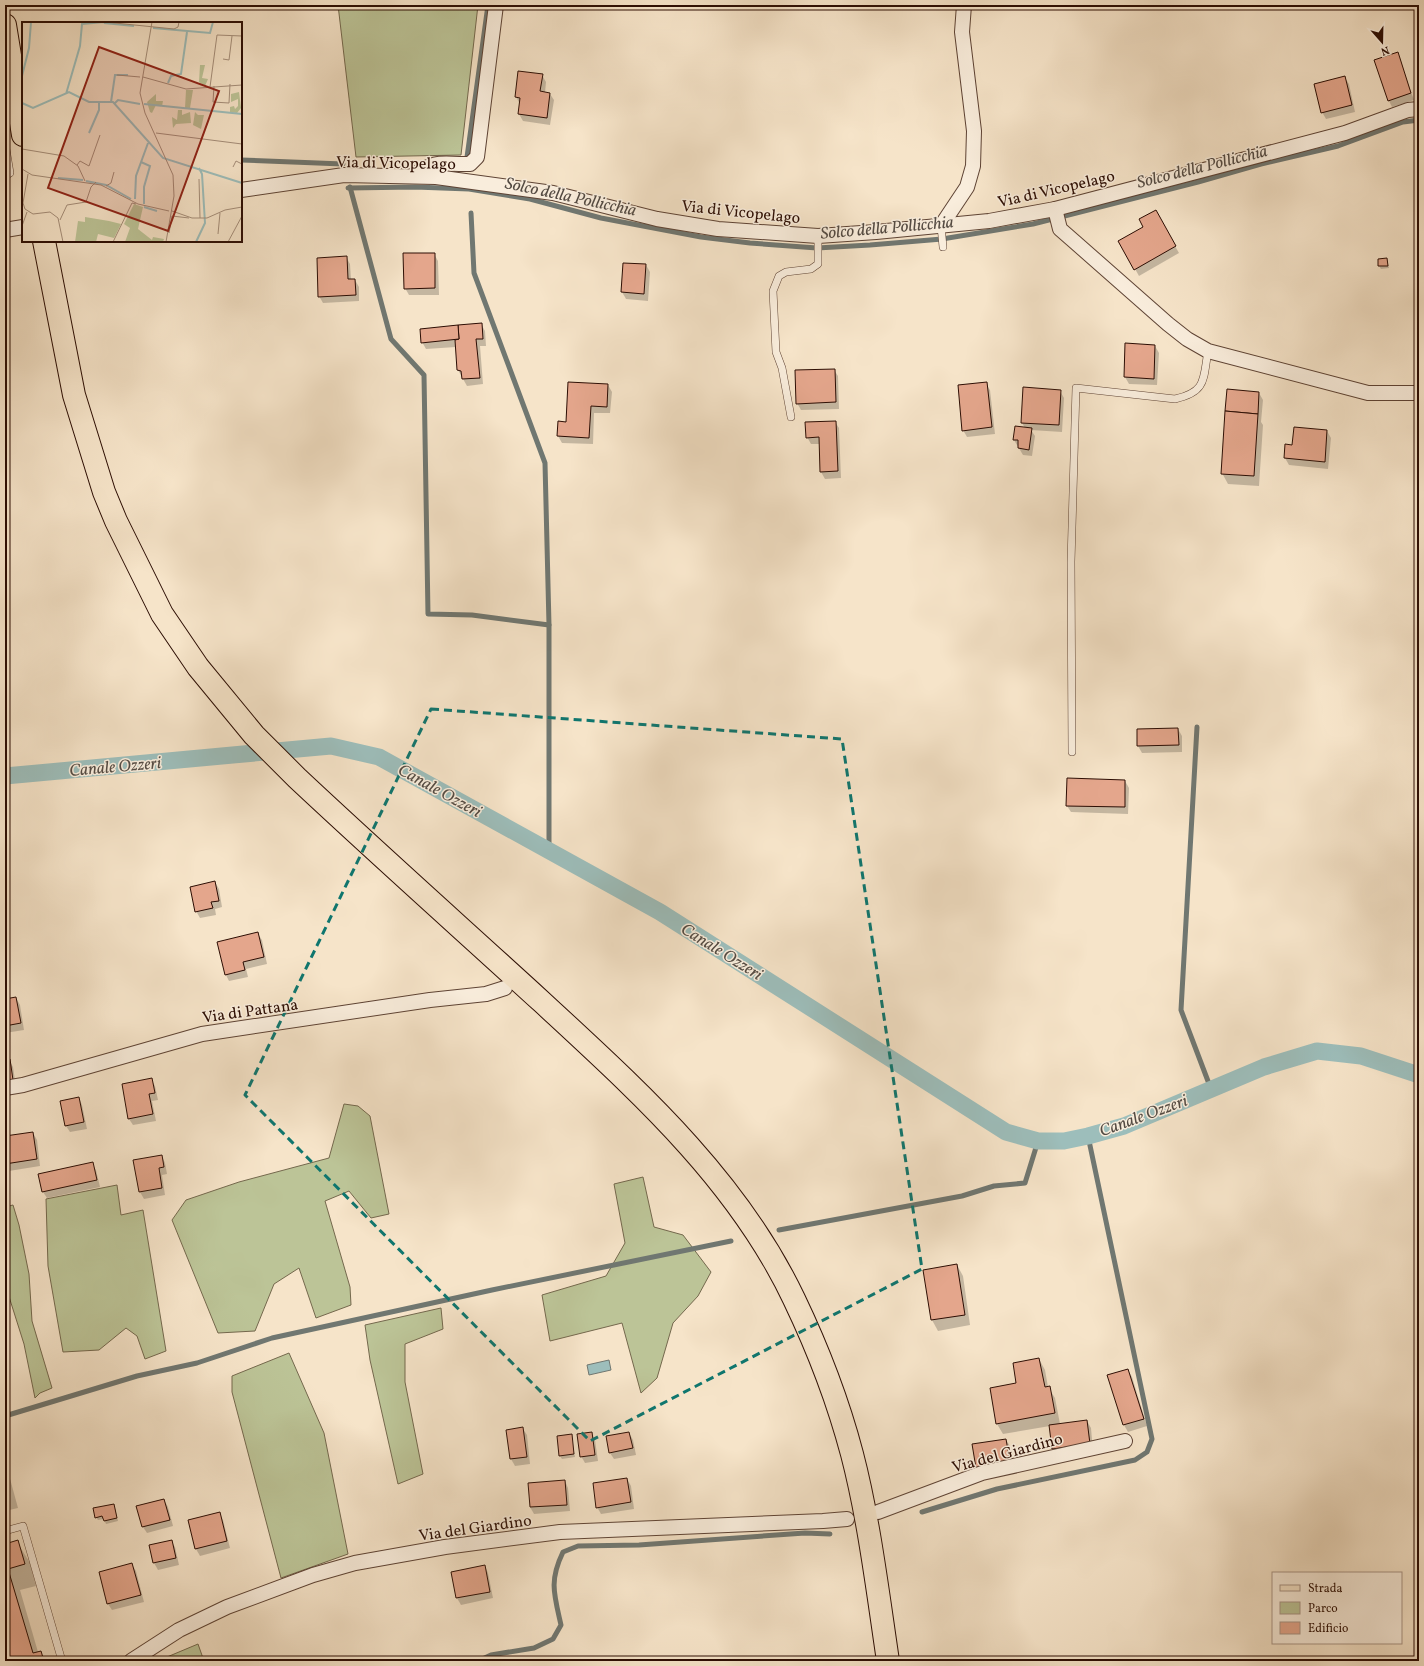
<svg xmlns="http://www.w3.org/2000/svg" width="1424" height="1666" font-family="Vollkorn,serif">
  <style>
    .green { fill: #bcc497; stroke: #74684d }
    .water { fill: #9dbebb; stroke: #707771 }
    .shadow { fill: #0003 }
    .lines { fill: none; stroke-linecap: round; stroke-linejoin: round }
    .stream { stroke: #707771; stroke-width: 5 }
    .canal { stroke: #9dbebb; stroke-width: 17 }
    .building { fill: #e4a68c; stroke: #2c0d03 }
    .service-casing { stroke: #5e4334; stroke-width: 8 }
    .minor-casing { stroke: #5e4334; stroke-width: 16 }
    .primary-casing { stroke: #2c0d03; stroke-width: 24 }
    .service { stroke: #f9eddc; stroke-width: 7 }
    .minor { stroke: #f9eddc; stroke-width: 14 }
    .primary { stroke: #f6e4c9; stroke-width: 22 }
    .marked { fill: none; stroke: #0f766e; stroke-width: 3; stroke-dasharray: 8 5; stroke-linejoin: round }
    .labels { text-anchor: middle; stroke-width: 3; stroke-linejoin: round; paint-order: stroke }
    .street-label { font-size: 16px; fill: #2c0d03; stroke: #f9eddc }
    .water-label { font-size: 17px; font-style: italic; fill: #544b43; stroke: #f9eddc }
    .inset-river { fill: none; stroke: #9dbebb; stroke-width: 2 }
    .inset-road { fill: none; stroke: #a58e7a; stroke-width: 1 }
    .view { fill: #8f2418; fill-opacity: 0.15; stroke: #8f2418; stroke-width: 2 }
    .inset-edge { fill: none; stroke: #2c0d03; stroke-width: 2 }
  </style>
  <rect width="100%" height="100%" fill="#f6e4c9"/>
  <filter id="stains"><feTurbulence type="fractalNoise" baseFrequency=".005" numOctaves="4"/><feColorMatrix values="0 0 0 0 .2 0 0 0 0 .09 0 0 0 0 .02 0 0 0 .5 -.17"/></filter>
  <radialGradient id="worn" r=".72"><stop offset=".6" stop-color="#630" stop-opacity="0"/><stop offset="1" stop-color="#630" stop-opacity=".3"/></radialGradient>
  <g class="green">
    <polygon points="338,5 478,5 461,155 356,157"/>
    <polygon points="344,1104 358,1106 370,1116 389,1214 371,1218 349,1191 325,1201 350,1287 351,1305 316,1318 299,1268 274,1284 255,1331 218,1333 172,1220 186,1200 239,1182 329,1158"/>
    <polygon points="643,1177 654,1227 683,1235 711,1272 698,1296 673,1323 657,1378 641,1393 622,1323 550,1341 542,1295 606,1276 625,1243 614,1184"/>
    <polygon points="117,1185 121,1215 143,1210 166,1351 145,1359 137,1336 126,1328 99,1350 63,1352 48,1266 46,1199"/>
    <polygon points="13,1205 19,1225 29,1274 32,1321 52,1388 40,1393 35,1398 24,1344 5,1284 5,1207"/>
    <polygon points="441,1308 443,1329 405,1344 405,1382 423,1474 398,1484 370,1360 365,1325"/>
    <polygon points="289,1353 324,1433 348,1554 281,1578 232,1392 232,1376"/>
    <polygon points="198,1644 204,1661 166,1661 167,1657"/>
  </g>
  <polygon class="water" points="609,1360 611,1370 589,1375 587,1365"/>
  <g class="shadow">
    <polygon points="1397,53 1414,100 1392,107 1389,101"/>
    <polygon points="519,72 542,75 546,82 545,93 550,94 554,100 550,125 523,121 519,114 520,104 516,97"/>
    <polygon points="1345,78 1349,84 1355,112 1326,119 1322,112"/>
    <polygon points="1155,211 1179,253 1139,276 1120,242 1145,227"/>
    <polygon points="434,254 438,261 439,295 409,295 405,288"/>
    <polygon points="346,257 350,264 351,280 355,280 359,287 359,301 323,303 319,296"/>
    <polygon points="1387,259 1389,268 1381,269 1379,266"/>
    <polygon points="624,264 646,265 650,272 648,301 626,299 622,292"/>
    <polygon points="481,324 485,331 486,346 480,346 483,384 467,386 458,370 456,347 426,349 422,342"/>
    <polygon points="1155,346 1159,353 1157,385 1129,384 1125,377"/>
    <polygon points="834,370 838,376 839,409 801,410 797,403"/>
    <polygon points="986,384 990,390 995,434 967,437 963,430"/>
    <polygon points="608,385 612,392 610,413 594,413 593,444 562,443 558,436 567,423"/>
    <polygon points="1060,391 1064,398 1062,432 1031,430 1035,436 1032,456 1023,455 1014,440 1025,428 1022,423"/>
    <polygon points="1259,393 1263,400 1261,422 1263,425 1259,486 1228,484 1222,473"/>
    <polygon points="835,422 839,428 841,478 825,479 821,472 821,444 811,444 807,437"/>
    <polygon points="1327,431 1331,438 1328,469 1289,465 1285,458 1286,445 1293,446"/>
    <polygon points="1178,729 1182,736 1182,752 1142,753 1138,746 1138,730"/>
    <polygon points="1125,781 1129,788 1128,814 1071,812 1067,806"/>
    <polygon points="215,882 219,889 222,907 215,909 216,915 200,918 196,911"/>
    <polygon points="258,934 262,940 267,964 246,969 248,977 229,981 226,975"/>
    <polygon points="16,998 20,1005 24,1030 5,1033 5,1000"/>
    <polygon points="9,1060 13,1067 16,1087 5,1061"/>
    <polygon points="151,1079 155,1086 158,1100 152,1101 156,1121 133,1125 129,1119"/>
    <polygon points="79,1098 82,1105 87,1129 70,1132 66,1126"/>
    <polygon points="33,1133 37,1140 40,1166 9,1171 5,1162 5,1137"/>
    <polygon points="162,1156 165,1163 167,1174 162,1175 165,1195 144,1199 140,1192"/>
    <polygon points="92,1164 96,1170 100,1187 47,1198 43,1192 40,1175"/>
    <polygon points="957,1265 963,1276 970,1325 938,1331 932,1320 924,1271"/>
    <polygon points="1039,1359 1045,1370 1048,1387 1055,1398 1060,1424 1087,1421 1091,1428 1093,1451 1057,1456 1053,1449 1050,1426 1003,1434 997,1424 1017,1384"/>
    <polygon points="1128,1370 1132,1377 1147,1426 1128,1432 1124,1425"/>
    <polygon points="523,1429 527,1435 530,1464 515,1466 511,1459"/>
    <polygon points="591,1433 595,1440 598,1461 585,1463 581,1456"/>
    <polygon points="629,1433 633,1440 636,1455 614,1459 610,1453"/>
    <polygon points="571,1436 575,1457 562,1459 560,1456"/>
    <polygon points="1006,1440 1010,1446 1013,1469 973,1445"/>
    <polygon points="5,1468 9,1475 18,1508 5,1511"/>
    <polygon points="627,1479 631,1486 634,1509 601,1514 597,1507"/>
    <polygon points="565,1481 568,1488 570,1511 534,1514 530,1507"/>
    <polygon points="164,1500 168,1507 173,1526 147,1533 143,1527"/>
    <polygon points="115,1508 118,1521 106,1524 104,1519 98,1520 96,1517"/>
    <polygon points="219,1513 223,1520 230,1548 200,1556 196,1549 189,1520"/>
    <polygon points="171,1541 175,1547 179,1565 158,1570 154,1563"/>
    <polygon points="17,1542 30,1563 36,1586 20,1590 38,1652 40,1652 45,1661 5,1661 5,1628 9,1627 8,1623 5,1624 5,1545"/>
    <polygon points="132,1565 136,1571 144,1602 112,1610 108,1604"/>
    <polygon points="485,1566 488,1573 493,1598 461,1605 457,1598 452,1572"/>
  </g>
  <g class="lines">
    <g class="stream">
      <polyline points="467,157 488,5"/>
      <polyline points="241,160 343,164"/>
      <polyline points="350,187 391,339 424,375 428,614 472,615 549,625"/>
      <polyline points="348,188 415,187 469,189 530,199 601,218 701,237 750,243 817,248 870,245 942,239 1033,224 1198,182 1261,164 1338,146 1403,122 1419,120"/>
      <polyline points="471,213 474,273 545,463 549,625 549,851"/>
      <polyline points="1197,727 1181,1010 1211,1089"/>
      <polyline points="779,1230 962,1196 994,1186 1025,1183 1038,1141"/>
      <polyline points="5,1416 137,1376 197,1363 272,1338 492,1290 731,1241"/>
      <polyline points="922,1512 997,1489 1135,1460 1147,1452 1152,1439 1088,1136"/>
      <path d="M478,1661L491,1655L534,1648L553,1639L561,1625C554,1594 549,1581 563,1552L578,1546L639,1545L805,1533L830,1534"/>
    </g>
    <polyline class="canal" points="5,776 331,746 379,757 660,912 1006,1132 1038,1141 1064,1141 1088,1136 1124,1126 1264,1067 1317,1051 1361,1056 1419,1075"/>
  </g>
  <g class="building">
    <polygon points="1398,52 1411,93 1388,101 1374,60"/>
    <polygon points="518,71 543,74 540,91 550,93 547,118 518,114 520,98 515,97"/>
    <polygon points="1345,76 1352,105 1321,113 1314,84"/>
    <polygon points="1156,210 1176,246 1134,270 1118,241 1143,227 1139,219"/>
    <polygon points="403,253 435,253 435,288 404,289"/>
    <polygon points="347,256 348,279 355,279 356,295 318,297 317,258"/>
    <polygon points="1387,258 1388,266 1378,266 1378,259"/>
    <polygon points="623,263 646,264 644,294 621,292"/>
    <polygon points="482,323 483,339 476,339 480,378 462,379 461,371 457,370 455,340 459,339 458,325"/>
    <polygon points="458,325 459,339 421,343 420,329"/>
    <polygon points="1125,343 1155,345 1154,379 1124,377"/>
    <polygon points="835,369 836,402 796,404 795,370"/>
    <polygon points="568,382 608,384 607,407 591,406 589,438 557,436 558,421 566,422"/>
    <polygon points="987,382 992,427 962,431 958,385"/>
    <polygon points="1023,387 1061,390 1059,425 1021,423"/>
    <polygon points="1227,389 1259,392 1258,414 1225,411"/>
    <polygon points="1225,411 1258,414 1254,476 1221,474"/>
    <polygon points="836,421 838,471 820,472 819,437 806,438 805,422"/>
    <polygon points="1015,426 1032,428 1029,450 1018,448 1018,440 1013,440"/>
    <polygon points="1294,427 1327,430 1325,462 1284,458 1285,444 1292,445"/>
    <polygon points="1416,525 1419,525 1419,538 1415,538"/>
    <polygon points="1178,728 1179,745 1137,746 1137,729"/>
    <polygon points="1067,778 1125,780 1125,807 1066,806"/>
    <polygon points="215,881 219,901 211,902 213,908 195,912 190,887"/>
    <polygon points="258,932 264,957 243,962 245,970 225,975 217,942"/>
    <polygon points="16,997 21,1023 5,1026 5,999"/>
    <polygon points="10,1059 13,1080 5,1081 5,1060"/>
    <polygon points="152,1078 155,1093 149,1094 153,1114 128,1119 122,1084"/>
    <polygon points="79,1097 84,1122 65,1126 60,1101"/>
    <polygon points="33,1132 37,1159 5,1164 5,1136"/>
    <polygon points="162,1155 164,1167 159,1168 162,1188 139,1192 133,1160"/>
    <polygon points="93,1162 97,1180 42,1192 38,1174"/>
    <polygon points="957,1264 965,1315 931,1320 923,1270"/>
    <polygon points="1039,1358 1045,1387 1050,1386 1055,1413 996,1424 990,1388 1016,1383 1013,1363"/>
    <polygon points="1128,1369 1144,1419 1123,1425 1107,1375"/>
    <polygon points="1087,1420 1090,1444 1052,1449 1049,1425"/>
    <polygon points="523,1427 527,1457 510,1459 506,1430"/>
    <polygon points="592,1432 595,1455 580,1457 577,1434"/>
    <polygon points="629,1432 633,1448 609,1453 606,1436"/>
    <polygon points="572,1434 574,1454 559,1456 557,1436"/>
    <polygon points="1006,1439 1010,1462 976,1468 972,1444"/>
    <polygon points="627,1478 631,1502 596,1508 593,1483"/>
    <polygon points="565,1480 567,1505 530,1507 528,1483"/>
    <polygon points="164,1499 170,1520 142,1527 136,1506"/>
    <polygon points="114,1504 117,1518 104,1521 102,1516 95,1518 93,1508"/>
    <polygon points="220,1512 227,1541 195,1549 188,1520"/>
    <polygon points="18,1540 25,1564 8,1569 33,1653 41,1651 44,1661 5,1661 5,1627 8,1626 5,1616 5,1544"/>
    <polygon points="172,1540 176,1558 153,1563 149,1545"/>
    <polygon points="132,1563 141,1595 107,1604 99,1572"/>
    <polygon points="485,1565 490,1592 456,1598 451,1572"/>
  </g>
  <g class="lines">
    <g class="service-casing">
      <g id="service">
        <polyline points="5,143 10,173 5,176"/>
        <polyline points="941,226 943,247"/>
        <polyline points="791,417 782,368 776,352 773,291 779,276 786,272 811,269 818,264 818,236"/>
        <path d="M1072,752L1071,562L1076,388L1175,399C1207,392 1203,379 1208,351"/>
        <polyline points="5,1531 23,1526 62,1661"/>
      </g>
    </g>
    <g class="minor-casing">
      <g id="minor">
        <path d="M413,176C438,158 443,165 470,164L477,157L496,5"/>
        <polyline points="241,190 344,175 436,177 553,193 657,219 718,229 818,236 876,232 989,221 1055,209 1345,133 1408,110 1419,109"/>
        <polyline points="1055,209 1060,229 1076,243 1168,324 1187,339 1208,351 1368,393 1419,393"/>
        <polyline points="941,226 967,187 973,166 974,131 962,32 964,5"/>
        <polyline points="5,230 23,227"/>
        <polyline points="5,1088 23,1085 202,1034 430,1000 486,994 505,988"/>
        <polyline points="878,1512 982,1473 1125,1441"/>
        <polyline points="131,1661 179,1630 227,1607 313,1575 355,1563 445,1547 560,1532 823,1521 847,1519"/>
      </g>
    </g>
    <g class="primary-casing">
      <g id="primary">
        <polyline points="5,25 23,135"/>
        <path d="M44,241L74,395L104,492L116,521L162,614L198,667L254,735L297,778C378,854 460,927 542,1002C638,1091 737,1179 794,1299C818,1349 838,1401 852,1454C869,1519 878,1594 888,1661"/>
      </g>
    </g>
    <use href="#service" class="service"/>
    <use href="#minor" class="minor"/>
    <use href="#primary" class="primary"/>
  </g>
  <path class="marked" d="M431,709L842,739L922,1269L590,1441L245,1095Z"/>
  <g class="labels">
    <g class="street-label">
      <text transform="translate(396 162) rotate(1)" y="6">Via di Vicopelago</text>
      <text transform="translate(1056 188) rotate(-13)" y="6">Via di Vicopelago</text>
      <text transform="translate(741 211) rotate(6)" y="6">Via di Vicopelago</text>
      <text transform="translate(250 1010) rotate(-8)" y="6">Via di Pattana</text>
      <text transform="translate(1007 1452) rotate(-15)" y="6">Via del Giardino</text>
      <text transform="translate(475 1527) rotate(-8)" y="6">Via del Giardino</text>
    </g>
    <g class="water-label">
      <text transform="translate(1202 166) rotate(-14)" y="6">Solco della Pollicchia</text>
      <text transform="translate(571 196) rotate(12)" y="6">Solco della Pollicchia</text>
      <text transform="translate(887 227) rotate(-5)" y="6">Solco della Pollicchia</text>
      <text transform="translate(115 766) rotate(-5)" y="6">Canale Ozzeri</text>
      <text transform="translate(440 790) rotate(29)" y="6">Canale Ozzeri</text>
      <text transform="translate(722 951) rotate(32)" y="6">Canale Ozzeri</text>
      <text transform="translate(1143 1115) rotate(-20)" y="6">Canale Ozzeri</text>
    </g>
  </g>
  <g transform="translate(22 22)">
    <rect width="220" height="220" fill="#f6e4c9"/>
    <path d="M178,43H183L180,56L186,57L183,64L177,60ZM164,68H171L168,86H163ZM217,70L219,86L215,91L208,90V85L212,84L213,87L216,84V77L209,80V72ZM134,72V79H141L140,84L134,83L130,91L128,90L125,80ZM156,88H160V93L168,90L169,101L154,102L151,106L150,95L155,98ZM173,90L176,93H182L179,107L171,103ZM112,182L121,185L116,207L130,218L131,215L142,217L141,220H103L108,206L102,202ZM63,195L87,199L99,202L92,216L76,212L74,220H53L56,199L63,200Z" fill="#bcc497"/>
    <path class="inset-river" d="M82,1L112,4M131,6L188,11L191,0M0,54L7,26L9,0M146,61L149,54L159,52L165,10M44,72L58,24L60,2L82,0M89,80L93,53H106M0,81L11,86L47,70L67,80H91L141,136L220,161M93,81L96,78L118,82M122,82L220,92M67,111L77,88V80M119,140L128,144L122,165V182M36,156L61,158M64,159L84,163L109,177M113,177L114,154L126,121M122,185L135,189M174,220L183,201L180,152L177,146"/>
    <path class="inset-road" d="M83,0L152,7L156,5L157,0M130,0L118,71L123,91L151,153L152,174L144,220M201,37L207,38L210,14M95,53L118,55M121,55L164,67L220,63M192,64L191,80L207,81L208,62M188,65L195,13L220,14M134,111L220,122M0,127L42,134L56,144L63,159M55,143L58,139L67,144L78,113M211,145L214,139L220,142M0,147L10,153L79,163L116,182L147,189M6,152L1,181L3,187L11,192L28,190L36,196L41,220M177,157L178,196M84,164L89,161L92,150M150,189L170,196H185L203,188L220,185M38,198L45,183L64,180L69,165L74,160M0,204L5,190M147,211L150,194L167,196M196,212L198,191M91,220L110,181L114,182M206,220L220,194"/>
    <path class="view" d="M77,25L197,69L146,209L26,166Z"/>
    <rect width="220" height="220" class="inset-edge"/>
  </g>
  <rect width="1424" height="1666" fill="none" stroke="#f6e4c9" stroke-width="20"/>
  <rect x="6" y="6" width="1412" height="1654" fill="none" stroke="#2c0d03" stroke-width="2"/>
  <rect x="10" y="10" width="1404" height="1646" fill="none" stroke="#2c0d03"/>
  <rect x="1272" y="1572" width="130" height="72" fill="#f9eddc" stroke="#a79385"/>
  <rect x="1280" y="1585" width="20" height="6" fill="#f6e4c9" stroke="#a79385"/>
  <text x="1308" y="1592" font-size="12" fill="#2c0d03">Strada</text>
  <rect x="1280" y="1602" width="20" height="12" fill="#bcc497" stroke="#a79385"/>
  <text x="1308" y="1612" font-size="12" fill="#2c0d03">Parco</text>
  <rect x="1280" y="1622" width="20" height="12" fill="#e4a68c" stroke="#a79385"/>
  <text x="1308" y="1632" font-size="12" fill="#2c0d03">Edificio</text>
  <g transform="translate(1382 42) rotate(160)" stroke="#f9eddc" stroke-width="3" paint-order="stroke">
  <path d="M0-3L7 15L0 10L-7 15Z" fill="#2c0d03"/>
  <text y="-6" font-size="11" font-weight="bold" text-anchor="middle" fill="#2c0d03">N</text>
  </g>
  <rect width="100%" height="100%" filter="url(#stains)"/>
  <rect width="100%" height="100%" fill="url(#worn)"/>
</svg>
